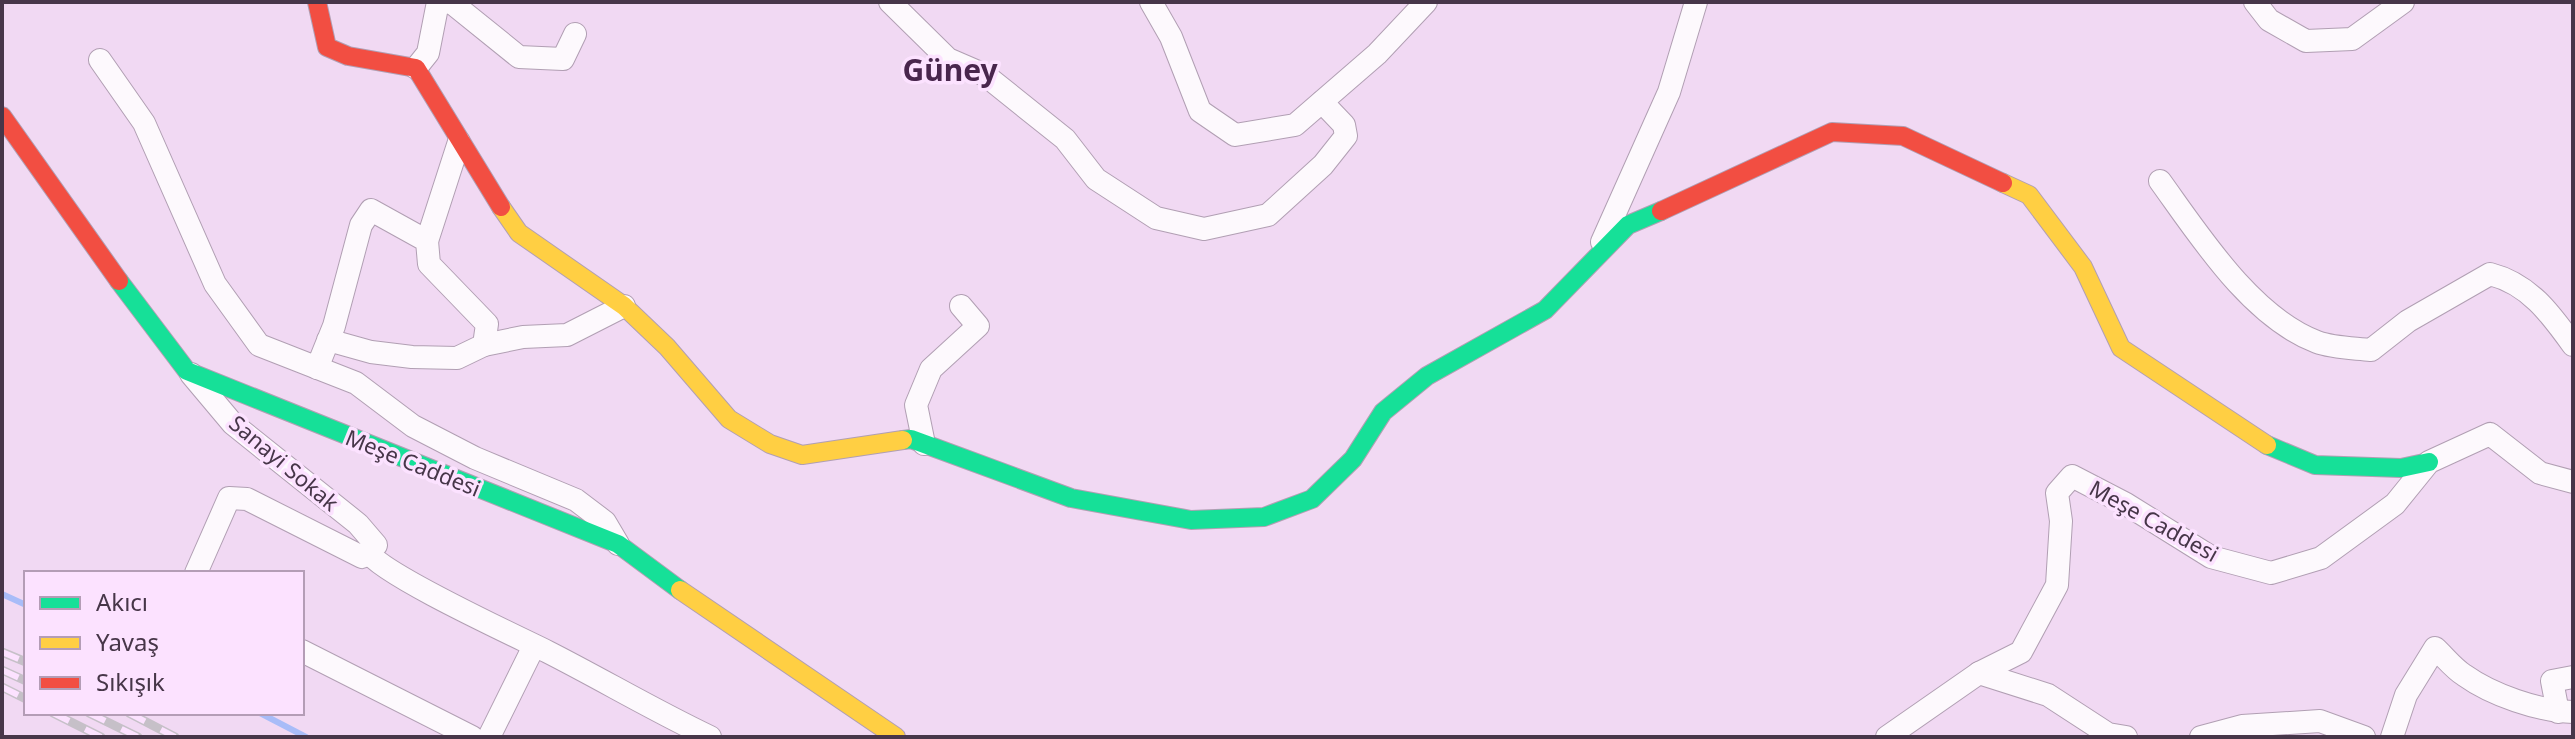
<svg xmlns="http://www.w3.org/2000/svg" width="2575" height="739" font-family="'Noto Sans',sans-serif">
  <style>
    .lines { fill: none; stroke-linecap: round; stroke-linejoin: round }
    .stream { stroke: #a8bcf8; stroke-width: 6 }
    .street-casing { stroke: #b19fb3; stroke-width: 24 }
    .fast-casing { stroke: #b19fb3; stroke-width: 20 }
    .slow-casing { stroke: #b19fb3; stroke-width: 20 }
    .jam-casing { stroke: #b19fb3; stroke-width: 20 }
    .street { stroke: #fdf9fd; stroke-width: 22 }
    .fast { stroke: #16e098; stroke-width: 18 }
    .slow { stroke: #ffcf43; stroke-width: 18 }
    .jam { stroke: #f24e42; stroke-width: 18 }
    .rail-casing { stroke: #c6c0c8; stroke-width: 9 }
    .rail { stroke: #fce2ff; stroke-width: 6; stroke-dasharray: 18; stroke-linecap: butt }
    .labels { text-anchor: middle; stroke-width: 7; stroke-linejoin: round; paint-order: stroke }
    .street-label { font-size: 22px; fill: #473649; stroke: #fce2ff }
    .district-label { font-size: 30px; font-weight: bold; fill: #49264d; stroke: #fce2ff }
  </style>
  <rect width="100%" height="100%" fill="#f1d9f3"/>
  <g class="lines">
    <g class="stream">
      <polyline points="2,594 26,605"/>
      <polyline points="260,713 306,737"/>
    </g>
    <g class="street-casing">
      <g id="street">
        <polyline points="441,2 452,3 519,57 563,59 575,34"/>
        <polyline points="890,2 948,59 985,75 1065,139 1096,179 1156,218 1204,229 1268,215 1323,165 1346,136 1344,125 1322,102"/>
        <polyline points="1151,2 1171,37 1200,111 1235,135 1295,125 1377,54 1426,2"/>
        <polyline points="2255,2 2269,20 2306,41 2352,39 2403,2"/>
        <polyline points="100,60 144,123 215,284 259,345 356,383 413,426 475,458 576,500 605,522 618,544"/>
        <polyline points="416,68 428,53 438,2"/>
        <path d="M2160,181C2199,235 2251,317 2317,342C2333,348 2354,348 2371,350L2408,321L2490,274C2529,284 2550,313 2573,345"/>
        <polyline points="427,241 459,142"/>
        <polyline points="1602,242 1669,92 1696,2"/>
        <polyline points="484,345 523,337 567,335 624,306"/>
        <polyline points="317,368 334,326 361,225 371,210 427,241 429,264 487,324 484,345 457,358 412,357 371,352 328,340"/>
        <polyline points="191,374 233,424 358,524 376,545 362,557 247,499 229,498 196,573"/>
        <polyline points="924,444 916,405 931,369 978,326 961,306"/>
        <path d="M368,552C383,575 516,636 548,652C603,680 655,711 710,737"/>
        <polyline points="302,651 472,737"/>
        <polyline points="1979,673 2048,695 2108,734 2126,737"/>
        <polyline points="2558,712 2552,681 2573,677"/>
        <polyline points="489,737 534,646"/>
        <polyline points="1887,737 1979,673 2021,652 2057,585 2061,521 2057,493 2072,476 2126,504 2211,557 2271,573 2321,558 2395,504 2429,462 2490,434 2540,473 2573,482"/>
        <polyline points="2201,737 2242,726 2320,721 2364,737"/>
        <path d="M2392,737L2406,695L2435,648C2444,656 2453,668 2464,675C2492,695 2538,711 2573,712"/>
      </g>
    </g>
    <g class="fast-casing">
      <g id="fast">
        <polyline points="119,281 187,371 618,544 680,590"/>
        <polyline points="903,440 911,439 1071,498 1191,520 1264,517 1312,499 1353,459 1383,412 1427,376 1545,310 1628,225 1661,211"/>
        <polyline points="2267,445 2315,465 2401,468 2429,462"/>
      </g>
    </g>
    <g class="slow-casing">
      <g id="slow">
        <polyline points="2003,183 2029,195 2083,267 2121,348 2267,445"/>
        <polyline points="501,207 519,233 624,306 667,347 729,419 770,444 802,455 903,440"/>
        <polyline points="680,590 896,737"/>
      </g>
    </g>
    <g class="jam-casing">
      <g id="jam">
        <polyline points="317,2 327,47 348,56 416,68 501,207"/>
        <polyline points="2,116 119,281"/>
        <polyline points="1661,211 1832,132 1903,136 2003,183"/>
      </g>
    </g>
    <use href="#street" class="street"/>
    <use href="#fast" class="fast"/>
    <use href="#slow" class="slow"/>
    <use href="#jam" class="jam"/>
    <g class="rail-casing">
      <g id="rail">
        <polyline points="2,652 26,662"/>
        <polyline points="2,670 26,681"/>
        <polyline points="2,687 26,699"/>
        <polyline points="53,713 101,737"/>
        <polyline points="89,713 138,737"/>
        <polyline points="129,713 175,737"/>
      </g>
    </g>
    <use href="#rail" class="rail"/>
  </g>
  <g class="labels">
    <g class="street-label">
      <text transform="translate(284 463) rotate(40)" y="8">Sanayi Sokak</text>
      <text transform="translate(413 463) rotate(22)" y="8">Meşe Caddesi</text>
      <text transform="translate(2154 521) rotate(29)" y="8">Meşe Caddesi</text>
    </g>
    <g class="district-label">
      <text x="950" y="81">Güney</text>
    </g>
  </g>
  <rect width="2575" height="739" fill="none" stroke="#473649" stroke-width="8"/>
  <rect x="24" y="571" width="280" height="144" fill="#fce2ff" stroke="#b49db6" stroke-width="2"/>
  <rect x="40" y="597" width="40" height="12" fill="#16e098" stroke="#b49db6" stroke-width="2"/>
  <text x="96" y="611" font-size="24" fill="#473649">Akıcı</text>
  <rect x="40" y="637" width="40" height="12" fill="#ffcf43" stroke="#b49db6" stroke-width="2"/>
  <text x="96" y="651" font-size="24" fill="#473649">Yavaş</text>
  <rect x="40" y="677" width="40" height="12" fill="#f24e42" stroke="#b49db6" stroke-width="2"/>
  <text x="96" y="691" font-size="24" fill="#473649">Sıkışık</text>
</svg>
